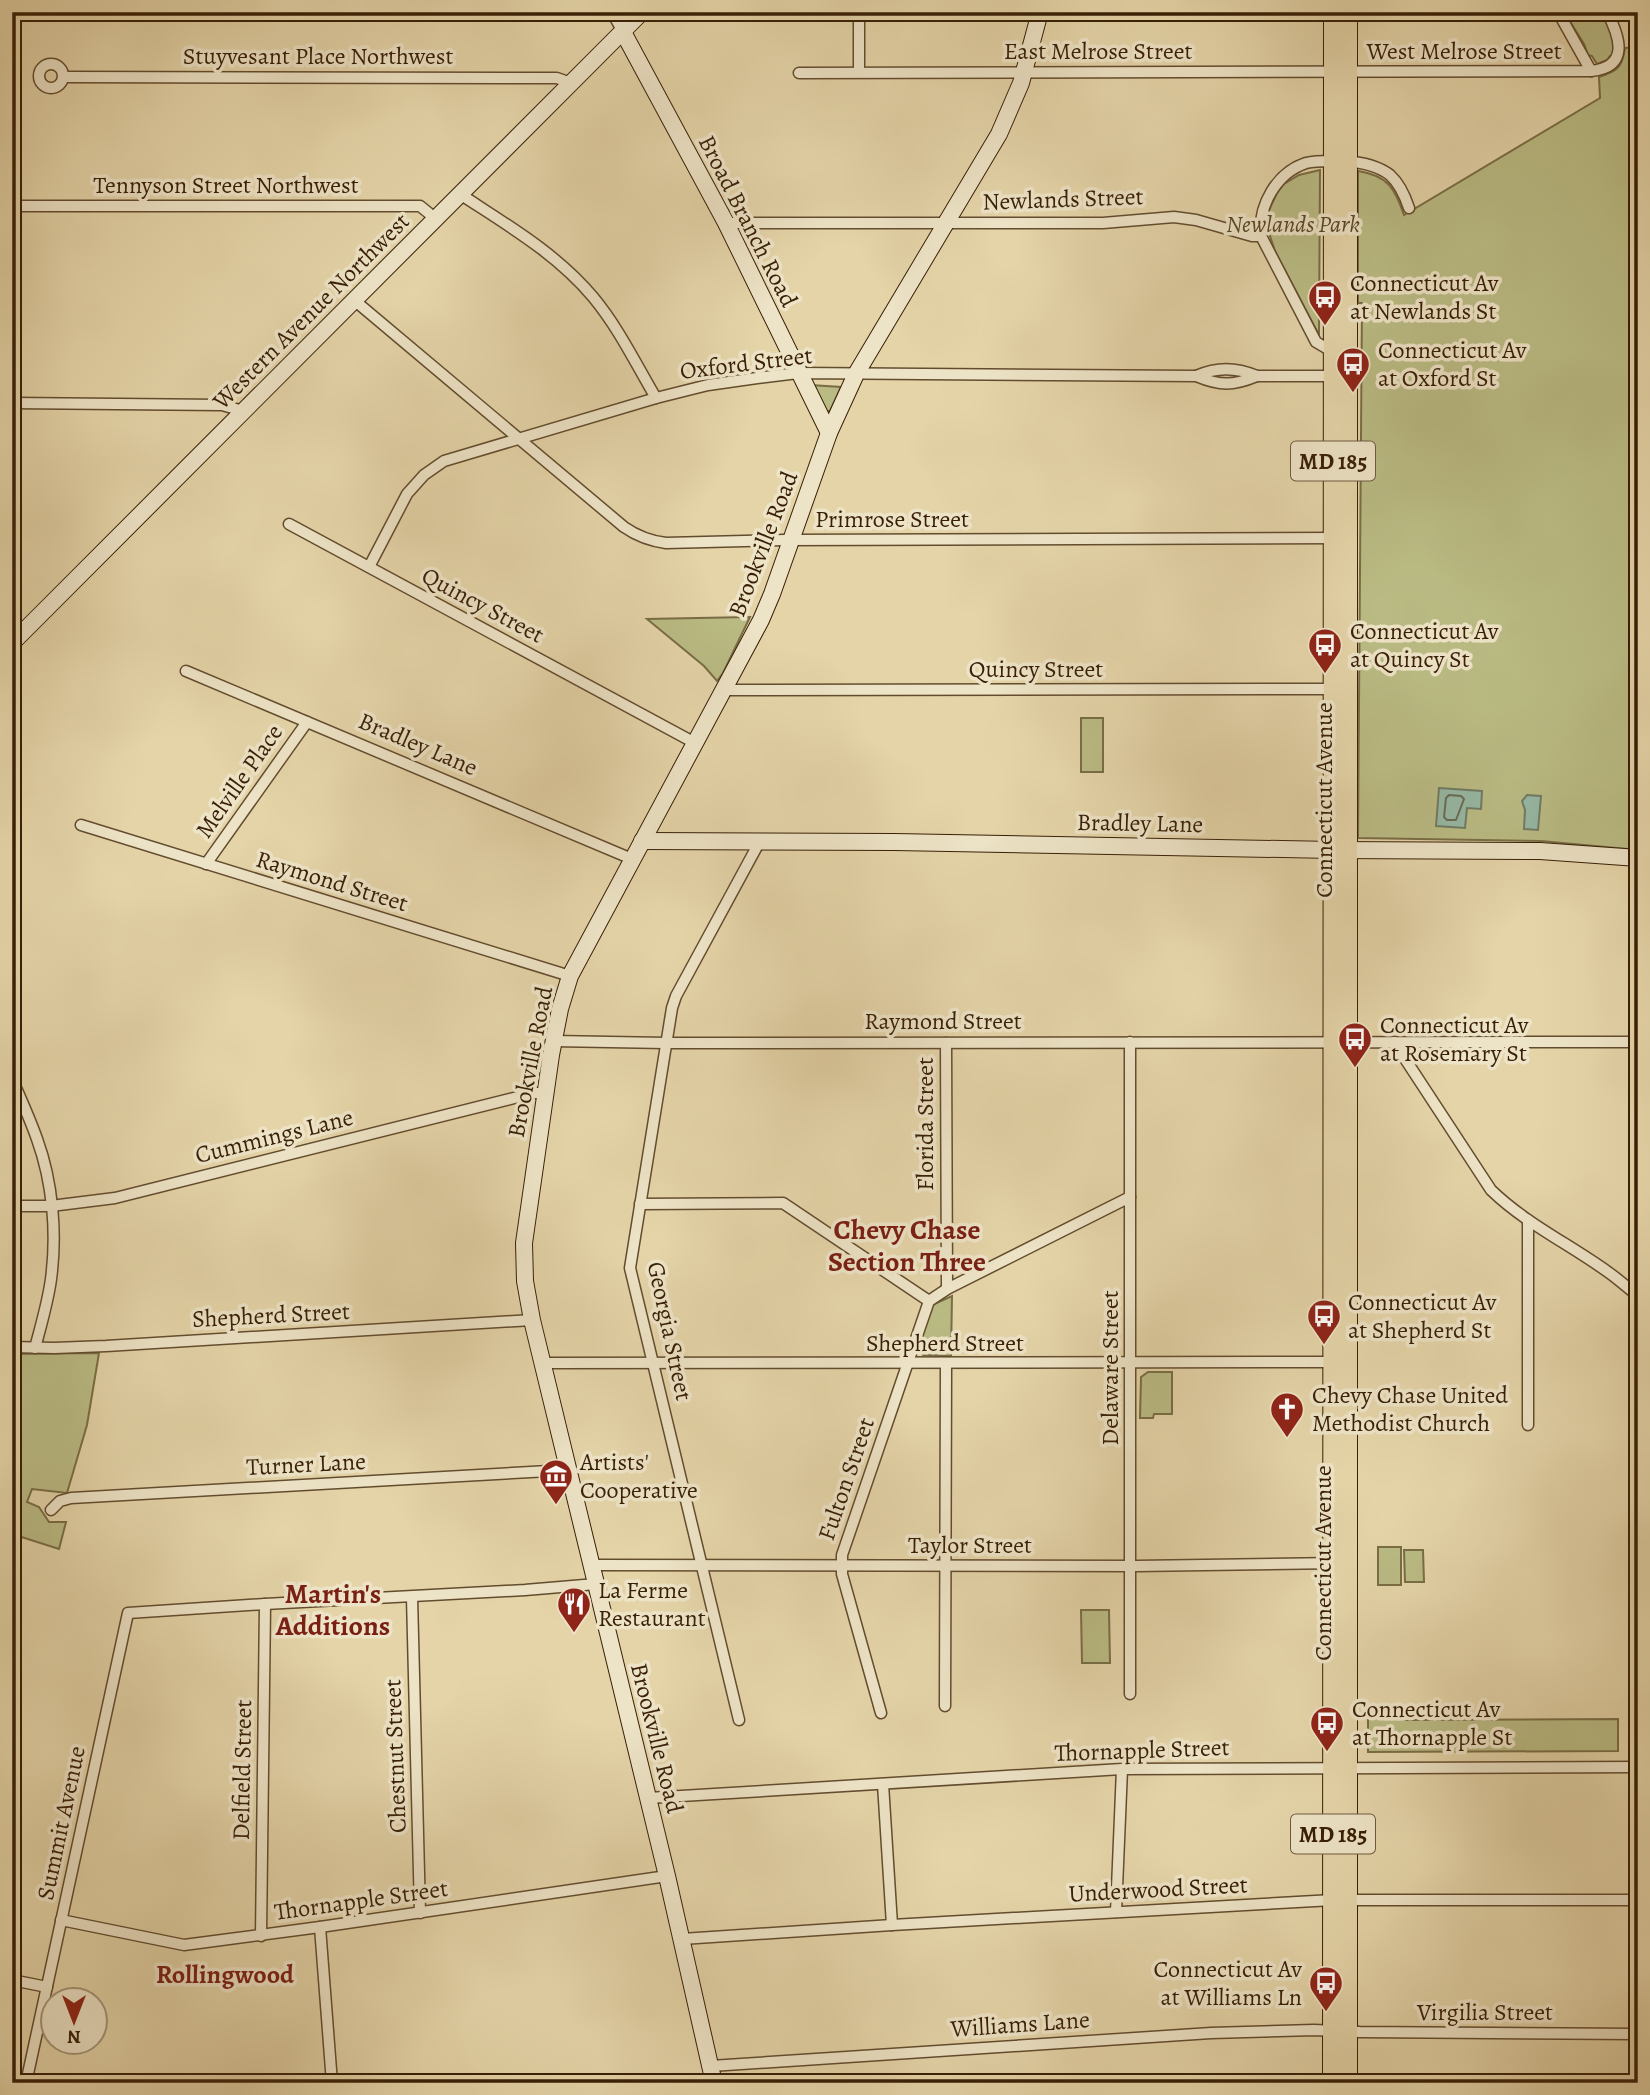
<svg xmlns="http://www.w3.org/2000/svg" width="1650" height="2095" font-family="Alegreya,serif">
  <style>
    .green { fill: #babb84; stroke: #796d45; stroke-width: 2 }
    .water { fill: #96b8a4; stroke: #707b65; stroke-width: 2 }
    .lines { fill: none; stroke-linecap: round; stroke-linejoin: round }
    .shore { stroke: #676c55; stroke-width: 2 }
    .street-casing { stroke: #634c2e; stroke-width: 13 }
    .secondary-casing { stroke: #381f06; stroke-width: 18 }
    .primary-casing { stroke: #381f06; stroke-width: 20 }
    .street { stroke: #ede3c6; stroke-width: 10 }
    .secondary { stroke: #ede3c6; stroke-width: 16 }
    .primary { stroke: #e4d4a8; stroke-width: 18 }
    .labels { text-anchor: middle; stroke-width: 7; stroke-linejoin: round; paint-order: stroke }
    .shield { fill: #ede3c6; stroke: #6e5a40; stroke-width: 2 }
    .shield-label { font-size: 23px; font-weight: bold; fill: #381f06 }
    .street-label { font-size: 24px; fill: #381f06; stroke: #ede3c6 }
    .park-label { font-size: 24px; font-style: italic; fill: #584626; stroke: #ede3c6 }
    .poi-label { font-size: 24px; fill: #381f06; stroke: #ede3c6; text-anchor: start }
    .neighbourhood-label { font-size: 26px; font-weight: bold; fill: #7a1f14; stroke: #ede3c6 }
    .quarter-label { font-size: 28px; font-weight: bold; fill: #7a1f14; stroke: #ede3c6 }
  </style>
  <rect width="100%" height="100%" fill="#e4d4a8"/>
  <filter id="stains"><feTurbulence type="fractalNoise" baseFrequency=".00286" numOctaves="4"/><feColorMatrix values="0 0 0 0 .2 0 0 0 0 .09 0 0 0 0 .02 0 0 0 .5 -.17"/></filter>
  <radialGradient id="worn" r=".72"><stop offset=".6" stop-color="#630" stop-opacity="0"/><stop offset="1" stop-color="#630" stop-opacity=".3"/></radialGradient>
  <g class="green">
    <polygon points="1564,12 1602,12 1612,31 1615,56 1610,56 1607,60 1597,64 1592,56 1588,55 1584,44"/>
    <path d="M1638,47V850L1541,841L1358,838L1362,303H1358V171C1389,176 1394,188 1404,215L1600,98L1599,77C1617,71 1622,68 1625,48Z"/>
    <polygon points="1320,170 1319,335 1275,251 1267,227 1269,210 1277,193 1284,184 1299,175"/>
    <polygon points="810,385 841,387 830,411 825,411"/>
    <polygon points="750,617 723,673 717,681 704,666 647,619"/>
    <rect x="1081" y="718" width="22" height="54"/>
    <polygon points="952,1296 951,1356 923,1355 917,1349 932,1305"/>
    <polygon points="99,1353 87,1425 67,1493 32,1489 27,1502 39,1507 49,1522 66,1522 59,1549 12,1534 12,1354"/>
    <polygon points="1148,1372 1172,1372 1172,1414 1154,1414 1153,1418 1140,1418 1141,1377"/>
    <rect x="1378" y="1547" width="23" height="38"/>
    <polygon points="1404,1550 1423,1550 1424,1582 1405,1582"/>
    <polygon points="1081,1610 1109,1610 1110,1663 1082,1663"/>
    <polygon points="1395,1705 1405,1720 1618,1719 1618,1751 1368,1752 1368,1710"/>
  </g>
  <g class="water">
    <polygon points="1439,788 1482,791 1481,809 1467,808 1465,828 1436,826"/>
    <polygon points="1527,795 1541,796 1538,830 1524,829 1525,810 1522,801"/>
  </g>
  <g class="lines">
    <polygon class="shore" points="1449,795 1461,796 1464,799 1456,820 1447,820 1444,817 1446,798"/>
    <g class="street-casing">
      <g id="street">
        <polyline points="612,12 623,32"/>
        <polyline points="1558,12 1591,71"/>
        <circle cx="51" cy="76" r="12"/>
        <polyline points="859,72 859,12"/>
        <path d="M799,73L1591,71C1630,67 1620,37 1607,12"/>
        <polyline points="64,77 548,78 557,78 571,83"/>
        <path d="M460,194C507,225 556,253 593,297C618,327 636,364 656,398"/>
        <polyline points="12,206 420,206 436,219"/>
        <polyline points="726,223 1103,223 1174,217 1196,220 1252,236 1261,236"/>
        <path d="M354,300L624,527C637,536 650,541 666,543L785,540L1336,538"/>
        <path d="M1333,352L1316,342L1261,236C1258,206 1276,173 1306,163C1318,160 1332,161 1344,161C1360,162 1377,165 1390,175C1400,184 1405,196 1409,208"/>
        <path d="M1196,376C1217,367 1235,367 1257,376H1338"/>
        <polyline points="12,403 222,405 243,411"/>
        <polyline points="289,524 695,743"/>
        <path d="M369,567L407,494L424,475L444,461L656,398L708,385L757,378L798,373L1196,376C1220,386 1233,386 1257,376"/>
        <polyline points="186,671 632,859"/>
        <polyline points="724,690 1338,689"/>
        <polyline points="81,825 570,976"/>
        <polyline points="206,864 307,722"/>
        <polyline points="553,1041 666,1043 1638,1042"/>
        <path d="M1394,1042L1491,1190C1525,1223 1569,1244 1608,1272C1618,1279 1628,1288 1638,1296"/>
        <polyline points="946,1043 947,1289"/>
        <path d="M12,1079C21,1099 30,1119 37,1139C53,1183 57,1234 51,1279C48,1302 41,1325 35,1348"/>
        <polyline points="640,1204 783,1203 929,1301 947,1289 1130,1197"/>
        <polyline points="12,1206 51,1206 115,1198 534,1093 545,1093"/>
        <polyline points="1528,1220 1528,1425"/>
        <polyline points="12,1347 54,1348 106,1346 532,1320"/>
        <polyline points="541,1363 1337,1362"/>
        <polyline points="51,1510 60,1501 71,1498 567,1470"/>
        <polyline points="592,1565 1137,1566 1338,1563"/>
        <polyline points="412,1597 420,1913"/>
        <polyline points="1130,1694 1130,1042"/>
        <polyline points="945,1706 946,1364"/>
        <polyline points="881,1713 842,1574 842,1555 929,1301"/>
        <polyline points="739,1720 630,1268 672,1008 676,996 760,841"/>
        <polyline points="883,1784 892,1925"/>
        <polyline points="648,1798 1122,1769 1638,1767"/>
        <polyline points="1116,1912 1122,1769"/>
        <polyline points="61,1920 184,1945 320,1927 667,1876"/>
        <polyline points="320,1927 332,2083"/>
        <polyline points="261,1936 265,1604"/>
        <polyline points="682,1939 892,1925 1333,1900 1638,1900"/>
        <polyline points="12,1980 47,1987"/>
        <polyline points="711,2066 1211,2033 1314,2030 1360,2032 1638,2034"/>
        <polyline points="26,2083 128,1613 265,1604 525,1590 596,1584"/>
      </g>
    </g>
    <g class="secondary-casing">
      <g id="secondary">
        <polyline points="623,32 726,223 829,433"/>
        <polyline points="12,643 642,12"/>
        <polyline points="642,841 894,842 1333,850 1540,851 1638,858"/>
        <polyline points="714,2083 667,1876 532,1320 525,1281 524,1243 551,1055 560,1009 570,976 761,620 772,594 829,433 856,374 999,134 1021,83 1040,12"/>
      </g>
    </g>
    <g class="primary-casing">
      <g id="primary">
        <polyline points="1348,12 1348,2083"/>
        <polyline points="1332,2083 1333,12"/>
      </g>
    </g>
    <use href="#street" class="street"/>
    <use href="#secondary" class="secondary"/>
    <use href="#primary" class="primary"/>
  </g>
  <defs>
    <g id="bus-pin" transform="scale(1.75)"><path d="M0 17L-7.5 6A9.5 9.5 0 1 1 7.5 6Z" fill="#8f2418" stroke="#ede3c6"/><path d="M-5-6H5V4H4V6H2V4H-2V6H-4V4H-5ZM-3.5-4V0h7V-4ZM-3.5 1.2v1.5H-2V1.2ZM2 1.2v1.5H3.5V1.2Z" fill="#fff"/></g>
    <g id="church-pin" transform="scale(1.75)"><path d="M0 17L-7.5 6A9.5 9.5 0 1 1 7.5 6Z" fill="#8f2418" stroke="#ede3c6"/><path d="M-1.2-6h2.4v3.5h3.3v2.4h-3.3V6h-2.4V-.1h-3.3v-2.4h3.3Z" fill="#fff"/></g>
    <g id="museum-pin" transform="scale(1.75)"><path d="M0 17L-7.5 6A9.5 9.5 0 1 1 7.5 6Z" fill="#8f2418" stroke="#ede3c6"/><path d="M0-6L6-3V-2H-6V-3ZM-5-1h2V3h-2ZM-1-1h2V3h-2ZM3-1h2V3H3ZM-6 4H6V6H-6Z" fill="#fff"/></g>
    <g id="restaurant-pin" transform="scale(1.75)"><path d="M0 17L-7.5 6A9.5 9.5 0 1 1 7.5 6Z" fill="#8f2418" stroke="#ede3c6"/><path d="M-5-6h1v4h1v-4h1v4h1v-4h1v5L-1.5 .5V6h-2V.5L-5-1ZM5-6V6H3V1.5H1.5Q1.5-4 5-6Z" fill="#fff"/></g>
  </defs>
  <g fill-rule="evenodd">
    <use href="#bus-pin" x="1325" y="297"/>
    <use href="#bus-pin" x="1353" y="364"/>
    <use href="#bus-pin" x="1325" y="645"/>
    <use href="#bus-pin" x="1355" y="1039"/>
    <use href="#bus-pin" x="1324" y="1316"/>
    <use href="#church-pin" x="1287" y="1409"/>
    <use href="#museum-pin" x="556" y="1476"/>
    <use href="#restaurant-pin" x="574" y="1604"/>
    <use href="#bus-pin" x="1327" y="1723"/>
    <use href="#bus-pin" x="1326" y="1983"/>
  </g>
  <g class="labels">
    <g class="shield">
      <rect x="1291" y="441.5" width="84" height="39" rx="5"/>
      <rect x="1291" y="1814.5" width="84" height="39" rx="5"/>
    </g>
    <g class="shield-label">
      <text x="1333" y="469">MD 185</text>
      <text x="1333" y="1842">MD 185</text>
    </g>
    <g class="street-label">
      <text x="1098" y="59">East Melrose Street</text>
      <text x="1464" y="59">West Melrose Street</text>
      <text x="318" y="64">Stuyvesant Place Northwest</text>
      <text x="226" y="193">Tennyson Street Northwest</text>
      <text transform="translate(1063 199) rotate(-2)" y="8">Newlands Street</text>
      <text transform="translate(748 221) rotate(63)" y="8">Broad Branch Road</text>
      <text transform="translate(311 311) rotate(-45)" y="8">Western Avenue Northwest</text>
      <text transform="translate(746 363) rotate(-7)" y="8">Oxford Street</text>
      <text x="892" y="527">Primrose Street</text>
      <text transform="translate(763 544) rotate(-69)" y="8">Brookville Road</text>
      <text transform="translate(483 605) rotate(28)" y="8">Quincy Street</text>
      <text x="1036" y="677">Quincy Street</text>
      <text transform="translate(418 744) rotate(23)" y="8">Bradley Lane</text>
      <text transform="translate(239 781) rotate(-55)" y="8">Melville Place</text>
      <text transform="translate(1324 800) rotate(-90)" y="8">Connecticut Avenue</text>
      <text transform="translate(1140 823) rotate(1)" y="8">Bradley Lane</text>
      <text transform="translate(332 881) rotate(17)" y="8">Raymond Street</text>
      <text x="943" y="1029">Raymond Street</text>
      <text transform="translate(530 1062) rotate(-79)" y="8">Brookville Road</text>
      <text transform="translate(925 1124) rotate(-90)" y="8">Florida Street</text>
      <text transform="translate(274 1136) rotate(-14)" y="8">Cummings Lane</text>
      <text transform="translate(271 1315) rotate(-3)" y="8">Shepherd Street</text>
      <text transform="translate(670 1331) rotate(78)" y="8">Georgia Street</text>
      <text x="945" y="1351">Shepherd Street</text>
      <text transform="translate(1110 1368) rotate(-90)" y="8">Delaware Street</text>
      <text transform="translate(306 1464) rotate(-3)" y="8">Turner Lane</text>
      <text transform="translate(846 1479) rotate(-71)" y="8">Fulton Street</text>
      <text x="970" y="1553">Taylor Street</text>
      <text transform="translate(1323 1563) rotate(-90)" y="8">Connecticut Avenue</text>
      <text transform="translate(657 1738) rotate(76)" y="8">Brookville Road</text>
      <text transform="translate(1142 1750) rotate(-2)" y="8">Thornapple Street</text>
      <text transform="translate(395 1756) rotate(-92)" y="8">Chestnut Street</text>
      <text transform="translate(242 1770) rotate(-89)" y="8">Delfield Street</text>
      <text transform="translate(61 1823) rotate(-78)" y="8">Summit Avenue</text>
      <text transform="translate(1158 1889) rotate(-3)" y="8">Underwood Street</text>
      <text transform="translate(361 1900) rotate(-8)" y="8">Thornapple Street</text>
      <text x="1485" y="2020">Virgilia Street</text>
      <text transform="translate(1020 2024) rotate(-4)" y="8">Williams Lane</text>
    </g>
    <g class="park-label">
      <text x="1293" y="232">Newlands Park</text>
    </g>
    <g class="poi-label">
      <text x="1350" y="291">Connecticut Av<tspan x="1350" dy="28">at Newlands St</tspan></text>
      <text x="1378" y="358">Connecticut Av<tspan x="1378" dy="28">at Oxford St</tspan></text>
      <text x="1350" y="639">Connecticut Av<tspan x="1350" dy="28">at Quincy St</tspan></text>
      <text x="1380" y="1033">Connecticut Av<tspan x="1380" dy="28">at Rosemary St</tspan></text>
      <text x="1348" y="1310">Connecticut Av<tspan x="1348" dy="28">at Shepherd St</tspan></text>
      <text x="1312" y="1403">Chevy Chase United<tspan x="1312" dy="28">Methodist Church</tspan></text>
      <text x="580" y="1470">Artists'<tspan x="580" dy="28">Cooperative</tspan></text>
      <text x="598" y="1598">La Ferme<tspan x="598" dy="28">Restaurant</tspan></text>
      <text x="1352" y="1717">Connecticut Av<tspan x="1352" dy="28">at Thornapple St</tspan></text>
      <text x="1302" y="1977" text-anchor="end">Connecticut Av<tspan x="1302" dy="28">at Williams Ln</tspan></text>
    </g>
    <g class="neighbourhood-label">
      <text x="225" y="1983">Rollingwood</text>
    </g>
    <g class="quarter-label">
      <text x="907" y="1239">Chevy Chase<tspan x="907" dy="32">Section Three</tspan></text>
      <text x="333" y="1603">Martin's<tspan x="333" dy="32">Additions</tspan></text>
    </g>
  </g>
  <rect width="1650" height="2095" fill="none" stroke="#e4d4a8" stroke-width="42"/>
  <rect x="14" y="14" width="1622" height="2067" fill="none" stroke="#381f06" stroke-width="3.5"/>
  <rect x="21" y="21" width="1608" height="2053" fill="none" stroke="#381f06" stroke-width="2"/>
  <g transform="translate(74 2021) rotate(180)"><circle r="33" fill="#ede3c6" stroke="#a59579" stroke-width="2"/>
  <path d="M0-5L12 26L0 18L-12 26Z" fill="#8f2418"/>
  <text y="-10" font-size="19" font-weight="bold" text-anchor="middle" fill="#381f06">N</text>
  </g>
  <rect width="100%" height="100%" filter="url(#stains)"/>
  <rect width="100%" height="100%" fill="url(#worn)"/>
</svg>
